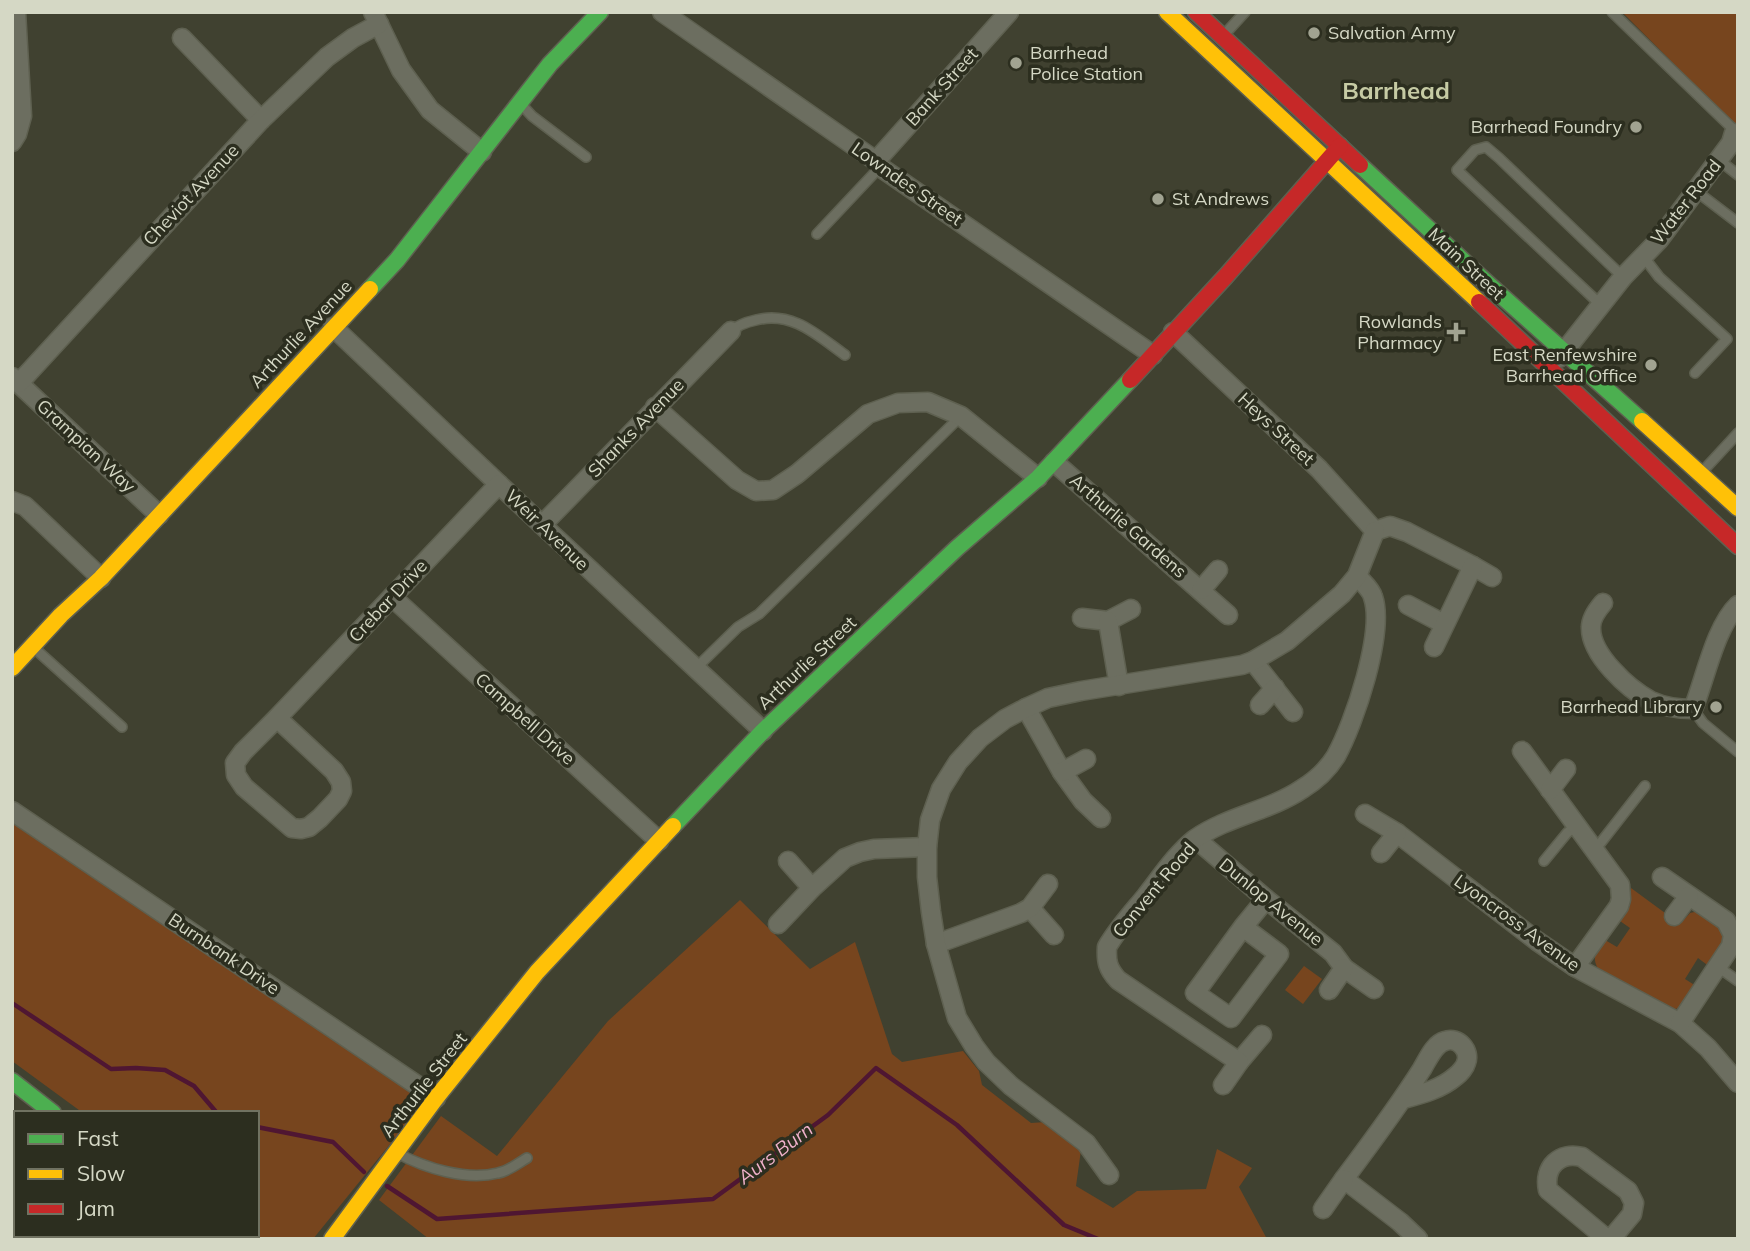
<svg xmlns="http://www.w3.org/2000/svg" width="1750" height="1251" font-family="Mulish,sans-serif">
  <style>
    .green { fill: #77451e }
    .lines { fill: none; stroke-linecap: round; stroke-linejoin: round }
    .stream { stroke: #4f1632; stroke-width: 4.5 }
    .lane-casing { stroke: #5e6050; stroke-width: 12 }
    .street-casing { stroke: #5e6050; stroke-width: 21 }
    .fast-casing { stroke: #5e6050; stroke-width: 19 }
    .slow-casing { stroke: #5e6050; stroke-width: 19 }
    .jam-casing { stroke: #5e6050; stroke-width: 19 }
    .lane { stroke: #6c6e60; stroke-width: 9 }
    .street { stroke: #6c6e60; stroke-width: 18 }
    .fast { stroke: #4caf50; stroke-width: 16 }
    .slow { stroke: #ffc107; stroke-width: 16 }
    .jam { stroke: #c62828; stroke-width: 16 }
    .poi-dot { fill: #a1a391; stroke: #2c2e1f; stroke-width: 2.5 }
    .labels { text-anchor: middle; stroke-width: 7; stroke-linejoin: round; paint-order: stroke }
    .poi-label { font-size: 18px; fill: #d5d8c5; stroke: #2c2e1f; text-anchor: end }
    .street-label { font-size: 18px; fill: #d5d8c5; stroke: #2c2e1f }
    .water-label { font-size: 19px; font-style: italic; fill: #f0b2cb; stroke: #2c2e1f }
    .district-label { font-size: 24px; font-weight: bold; fill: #c6cba4; stroke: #2c2e1f }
  </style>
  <rect width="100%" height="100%" fill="#404130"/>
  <g class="green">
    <polygon points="1622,12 1738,12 1738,148 1731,121"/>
    <polygon points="12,820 429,1096 313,1239 253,1239 248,1235 257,1235 257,1113 83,1113 12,1061"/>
    <path d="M1631,888L1680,924L1690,913L1699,911C1728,931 1728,937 1710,967L1698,958L1685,979L1696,986C1689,996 1684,1009 1671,1010L1599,970C1591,957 1596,952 1605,940L1617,947L1630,928L1620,921L1630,906Z"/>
    <polygon points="740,900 810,969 855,942 892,1054 902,1062 963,1051 979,1071 982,1085 1031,1123 1046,1122 1081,1150 1076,1186 1113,1208 1137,1191 1206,1189 1217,1149 1252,1168 1239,1187 1267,1239 429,1239 379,1200 441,1116 497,1156 608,1021"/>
    <polygon points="1304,966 1322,979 1303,1004 1285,990"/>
  </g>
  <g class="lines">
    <g class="stream">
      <polyline points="12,1003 111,1069 136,1068 165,1070 194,1086 217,1113"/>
      <polyline points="257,1127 333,1142 364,1172"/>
      <polyline points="387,1186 437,1219 713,1199 828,1115 876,1068 957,1125 1064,1225 1098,1239"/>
    </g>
    <g class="lane-casing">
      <g id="lane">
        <polyline points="1612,12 1732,128 1734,133"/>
        <polyline points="1224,35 1245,12"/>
        <polyline points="521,104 532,116 586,157"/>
        <polyline points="1719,160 1738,175"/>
        <polyline points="1696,191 1738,223"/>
        <polyline points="817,234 880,167"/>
        <polyline points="1643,256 1659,277 1727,339 1695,373"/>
        <polyline points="1601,305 1457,170 1475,150 1486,147 1499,158 1623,277"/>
        <path d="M731,331C738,325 747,322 756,320C793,311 817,335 845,355"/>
        <polyline points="1702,472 1738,433"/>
        <polyline points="33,647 122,727"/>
        <polyline points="695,669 738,627 759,614 961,416"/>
        <polyline points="1693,709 1703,723 1738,752"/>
        <polyline points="1595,850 1645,786"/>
        <polyline points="1544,861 1567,833 1577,825"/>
        <polyline points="1718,967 1738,981"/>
        <path d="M397,1153C425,1168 466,1181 498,1173C509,1171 517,1164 527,1158"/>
      </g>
    </g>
    <g class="street-casing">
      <g id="street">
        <polyline points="373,12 401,70 430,110 482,152"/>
        <polyline points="662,12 876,161 880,167 1153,355"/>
        <polyline points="182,38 261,120"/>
        <polyline points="12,142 17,134 22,116 16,12"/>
        <polyline points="876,161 1009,12"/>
        <polyline points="333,327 542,525 763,731"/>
        <polyline points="1173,332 1319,469 1375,531"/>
        <polyline points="1559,358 1623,277 1659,240 1731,143 1734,133"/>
        <polyline points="12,377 159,515"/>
        <polyline points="19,383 261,120 327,57 353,38 379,24"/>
        <polyline points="655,407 737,480 756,491 773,490 797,474 868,414 898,403 928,402 961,416 1038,478"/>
        <polyline points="1054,462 1228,615"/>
        <polyline points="12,501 25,506 101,578"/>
        <polyline points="542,525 731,331"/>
        <polyline points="1375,531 1390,526 1407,532 1473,566 1492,577"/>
        <polyline points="1201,590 1218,570"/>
        <polyline points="392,597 659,841"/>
        <path d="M1603,603C1597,610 1591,618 1591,627C1590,654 1628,689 1651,701C1664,707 1679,709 1693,709C1705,680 1715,627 1738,605"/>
        <polyline points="1408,605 1444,624"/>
        <polyline points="1082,618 1108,621 1131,609"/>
        <polyline points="1108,621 1119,686"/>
        <polyline points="1434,647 1473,566"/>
        <polyline points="1253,661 1293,712"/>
        <polyline points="1260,705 1275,688"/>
        <polyline points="1026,708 1062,772 1083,801 1101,818"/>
        <polyline points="277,718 334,771 341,782 342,791 338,799 320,818 309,827 301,829 292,828 244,787 236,775 235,763 243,752 277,718 499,484"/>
        <polyline points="1522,751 1620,885 1621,899 1619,906 1575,967"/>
        <polyline points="1062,772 1086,759"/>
        <polyline points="1550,790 1566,769"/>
        <polyline points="12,811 436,1098"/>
        <polyline points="1365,814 1397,833 1537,941 1575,967 1680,1023 1708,1048 1738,1083"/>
        <polyline points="1196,839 1266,899 1333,953 1344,968 1374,989"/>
        <polyline points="1381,853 1397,833"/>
        <polyline points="788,861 812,888"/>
        <polyline points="1662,877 1726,921 1733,935 1731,946 1680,1023"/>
        <polyline points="1030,908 1054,935"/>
        <polyline points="1674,916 1689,896"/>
        <polyline points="778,924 812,888 845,858 860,852 874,849 927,847"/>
        <polyline points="1243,927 1279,954 1231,1018 1195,993 1243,927 1266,899"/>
        <polyline points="936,944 1021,913 1030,908 1048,884"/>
        <polyline points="1329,990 1344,968"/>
        <polyline points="1239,1062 1262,1035"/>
        <path d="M1223,1085L1239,1062L1118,980C1108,969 1106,962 1107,947C1118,928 1133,912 1146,896C1161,877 1176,854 1195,839C1228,816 1269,811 1302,789C1315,781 1328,769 1336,756C1354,724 1385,632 1373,597C1371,589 1362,582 1357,576"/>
        <path d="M1403,1099C1422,1094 1441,1089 1456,1076C1460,1073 1465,1067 1466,1063C1471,1051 1458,1036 1445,1041C1434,1044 1428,1059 1422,1069C1398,1107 1371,1143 1344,1179L1400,1222L1418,1239"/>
        <polyline points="1109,1175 1086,1143 1011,1086 986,1062 974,1046 957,1018 936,944 931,912 927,877 927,847 930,820 941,789 958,762 980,738 1005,719 1026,708 1048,698 1081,691 1242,665 1253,661 1287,641 1342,594 1357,576 1375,531"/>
        <polyline points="1323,1209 1344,1179"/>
        <path d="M1607,1239L1548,1190C1543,1167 1560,1151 1582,1157L1628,1191L1634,1203L1632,1214L1611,1239"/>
      </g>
    </g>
    <g class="fast-casing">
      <g id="fast">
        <polyline points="1360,165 1486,282 1642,421"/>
        <polyline points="370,289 397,260 550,64 600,12"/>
        <polyline points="673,826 763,731 957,548 1038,478 1130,380"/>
        <polyline points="12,1081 53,1113"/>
      </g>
    </g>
    <g class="slow-casing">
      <g id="slow">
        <polyline points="1167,12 1479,302"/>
        <polyline points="1642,421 1738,508"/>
        <polyline points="12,668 61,615 101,578 370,289"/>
        <polyline points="213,1235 218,1239"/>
        <polyline points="332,1239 436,1098 537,972 673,826"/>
      </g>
    </g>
    <g class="jam-casing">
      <g id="jam">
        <polyline points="1196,12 1360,165"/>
        <polyline points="1479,302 1738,546"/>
        <polyline points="1130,380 1226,276 1340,146"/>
      </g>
    </g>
    <use href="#lane" class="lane"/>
    <use href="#street" class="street"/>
    <use href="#fast" class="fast"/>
    <use href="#slow" class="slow"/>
    <use href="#jam" class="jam"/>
  </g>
  <g class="poi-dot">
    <circle cx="1314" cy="33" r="7"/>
    <circle cx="1016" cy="63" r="7"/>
    <circle cx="1636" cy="127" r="7"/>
    <circle cx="1158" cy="199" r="7"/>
    <path d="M1452.5 321.5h7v7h7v7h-7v7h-7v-7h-7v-7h7z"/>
    <circle cx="1651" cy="365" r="7"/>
    <circle cx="1716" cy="707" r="7"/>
  </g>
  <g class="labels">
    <g class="poi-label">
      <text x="1328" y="39" text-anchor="start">Salvation Army</text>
      <text x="1030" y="59" text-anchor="start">Barrhead<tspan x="1030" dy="21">Police Station</tspan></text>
      <text x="1622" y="133">Barrhead Foundry</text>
      <text x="1172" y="205" text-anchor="start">St Andrews</text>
      <text x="1442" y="328">Rowlands<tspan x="1442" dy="21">Pharmacy</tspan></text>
      <text x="1637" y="361">East Renfewshire<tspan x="1637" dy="21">Barrhead Office</tspan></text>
      <text x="1702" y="713">Barrhead Library</text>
    </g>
    <g class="street-label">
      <text transform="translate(942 87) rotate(-48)" y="6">Bank Street</text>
      <text transform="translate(907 184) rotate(35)" y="6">Lowndes Street</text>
      <text transform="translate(191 195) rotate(-47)" y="6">Cheviot Avenue</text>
      <text transform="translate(1686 202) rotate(-52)" y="6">Water Road</text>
      <text transform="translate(1466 264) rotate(43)" y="6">Main Street</text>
      <text transform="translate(301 334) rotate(-47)" y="6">Arthurlie Avenue</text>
      <text transform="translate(636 428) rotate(-46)" y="6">Shanks Avenue</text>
      <text transform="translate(1276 429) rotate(43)" y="6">Heys Street</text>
      <text transform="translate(86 446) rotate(43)" y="6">Grampian Way</text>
      <text transform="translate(1128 526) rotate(41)" y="6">Arthurlie Gardens</text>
      <text transform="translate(547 530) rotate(44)" y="6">Weir Avenue</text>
      <text transform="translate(388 601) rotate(-47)" y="6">Crebar Drive</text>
      <text transform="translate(807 663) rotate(-43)" y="6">Arthurlie Street</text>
      <text transform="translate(525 719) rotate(42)" y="6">Campbell Drive</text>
      <text transform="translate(1154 890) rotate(-50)" y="6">Convent Road</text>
      <text transform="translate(1271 902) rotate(39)" y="6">Dunlop Avenue</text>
      <text transform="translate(1517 923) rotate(36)" y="6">Lyoncross Avenue</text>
      <text transform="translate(224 954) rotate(34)" y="6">Burnbank Drive</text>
      <text transform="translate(424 1085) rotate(-52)" y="6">Arthurlie Street</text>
    </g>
    <g class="water-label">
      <text transform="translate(775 1153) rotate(-37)" y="7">Aurs Burn</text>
    </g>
    <g class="district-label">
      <text x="1396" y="99">Barrhead</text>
    </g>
  </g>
  <rect width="1750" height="1251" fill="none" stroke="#d5d8c5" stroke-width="28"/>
  <rect x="14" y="1111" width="245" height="126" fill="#2c2e1f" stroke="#707261" stroke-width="2"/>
  <rect x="28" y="1134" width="35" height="10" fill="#4caf50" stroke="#707261" stroke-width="2"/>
  <text x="77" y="1146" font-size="21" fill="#d5d8c5">Fast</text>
  <rect x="28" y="1169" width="35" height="10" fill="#ffc107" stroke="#707261" stroke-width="2"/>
  <text x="77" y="1181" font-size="21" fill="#d5d8c5">Slow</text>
  <rect x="28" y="1204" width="35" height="10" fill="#c62828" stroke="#707261" stroke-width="2"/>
  <text x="77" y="1216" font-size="21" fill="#d5d8c5">Jam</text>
</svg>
